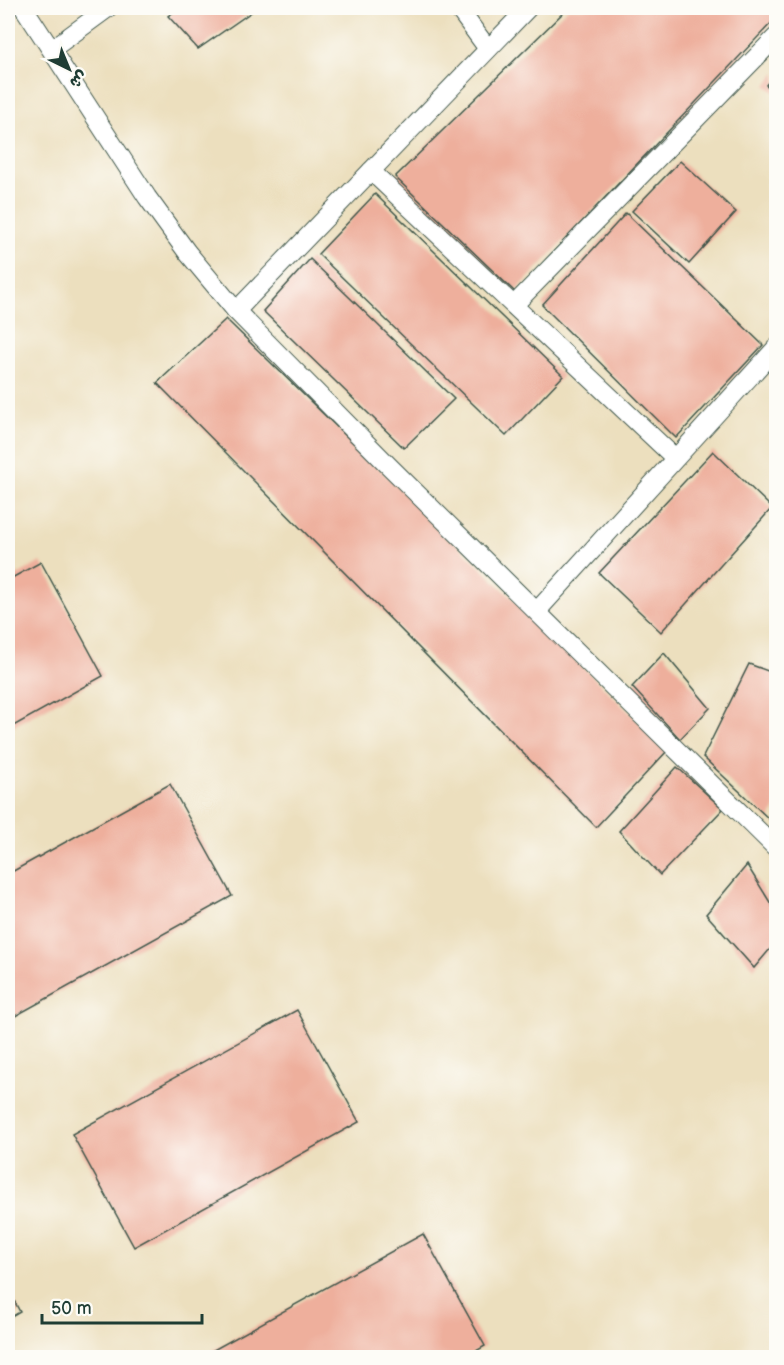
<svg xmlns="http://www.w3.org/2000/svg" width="784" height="1365" font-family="'Balsamiq Sans','Playpen Sans Arabic',sans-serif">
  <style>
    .building { fill: #eeaf9c }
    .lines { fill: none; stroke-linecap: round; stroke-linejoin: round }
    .street-casing { stroke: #3e5549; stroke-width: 20 }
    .street { stroke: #fff; stroke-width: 18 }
  </style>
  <rect width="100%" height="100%" fill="#fdfcf7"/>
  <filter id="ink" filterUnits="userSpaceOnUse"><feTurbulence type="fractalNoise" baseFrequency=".0167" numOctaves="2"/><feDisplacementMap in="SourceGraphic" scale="12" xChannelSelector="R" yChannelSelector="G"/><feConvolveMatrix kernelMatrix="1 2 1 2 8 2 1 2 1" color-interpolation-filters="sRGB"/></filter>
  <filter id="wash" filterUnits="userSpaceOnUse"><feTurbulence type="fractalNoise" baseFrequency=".008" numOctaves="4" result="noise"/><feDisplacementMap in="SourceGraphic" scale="24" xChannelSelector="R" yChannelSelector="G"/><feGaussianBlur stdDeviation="1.35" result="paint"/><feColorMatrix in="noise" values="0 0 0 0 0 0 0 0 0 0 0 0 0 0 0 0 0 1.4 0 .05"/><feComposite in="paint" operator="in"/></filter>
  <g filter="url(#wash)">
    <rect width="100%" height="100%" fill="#ecdfbe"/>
    <g id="blocks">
      <g class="building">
        <polygon points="180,8 257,8 198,49 168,16"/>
        <polygon points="568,8 776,8 776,18 515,292 395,177"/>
        <polygon points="776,73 776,93 766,85"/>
        <polygon points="680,161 736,212 689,264 632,211"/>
        <polygon points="375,194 563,376 506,436 318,254"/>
        <polygon points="626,213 763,345 676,438 542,305"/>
        <polygon points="310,259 454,399 404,448 263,311"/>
        <polygon points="226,319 668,750 596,827 157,383"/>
        <polygon points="713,451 772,508 661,632 599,573"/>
        <polygon points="41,562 103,676 8,729 8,580"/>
        <polygon points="664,653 710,708 680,739 632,687"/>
        <polygon points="749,664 776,674 776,805 770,820 703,757"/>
        <polygon points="677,767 723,809 660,875 619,831"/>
        <polygon points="170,784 232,896 8,1020 8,874"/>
        <polygon points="747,865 776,912 776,942 754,968 706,914"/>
        <polygon points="297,1010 359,1122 134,1247 72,1134"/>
        <polygon points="423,1234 485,1346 464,1358 199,1358"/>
        <polygon points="8,1289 20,1312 8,1319"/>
      </g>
    </g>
  </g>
  <g filter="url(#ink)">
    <use href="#blocks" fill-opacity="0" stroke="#3e5549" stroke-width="1.5"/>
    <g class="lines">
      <g class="street-casing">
        <g id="street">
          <polyline points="24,8 147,197 187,252 236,311 389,466 776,848"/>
          <polyline points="458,8 488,49"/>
          <polyline points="52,49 108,8"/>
          <polyline points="371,171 675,458"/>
          <polyline points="514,305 776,37"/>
          <polyline points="236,311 528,8"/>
          <polyline points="537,611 776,348"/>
        </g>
      </g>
      <use href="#street" class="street"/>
    </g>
  </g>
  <rect width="784" height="1365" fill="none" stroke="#fdfcf7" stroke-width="30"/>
  <g transform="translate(69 69) rotate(137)" stroke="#fdfcf7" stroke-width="4.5" paint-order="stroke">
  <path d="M0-4.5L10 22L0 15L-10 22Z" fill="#1f3d34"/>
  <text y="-9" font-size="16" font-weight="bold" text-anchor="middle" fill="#1f3d34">ش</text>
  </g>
  <path d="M42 1314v9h160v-9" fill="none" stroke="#1f3d34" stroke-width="3"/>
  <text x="51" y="1314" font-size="18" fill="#1f3d34" stroke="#fdfcf7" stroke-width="4.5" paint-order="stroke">50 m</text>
</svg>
